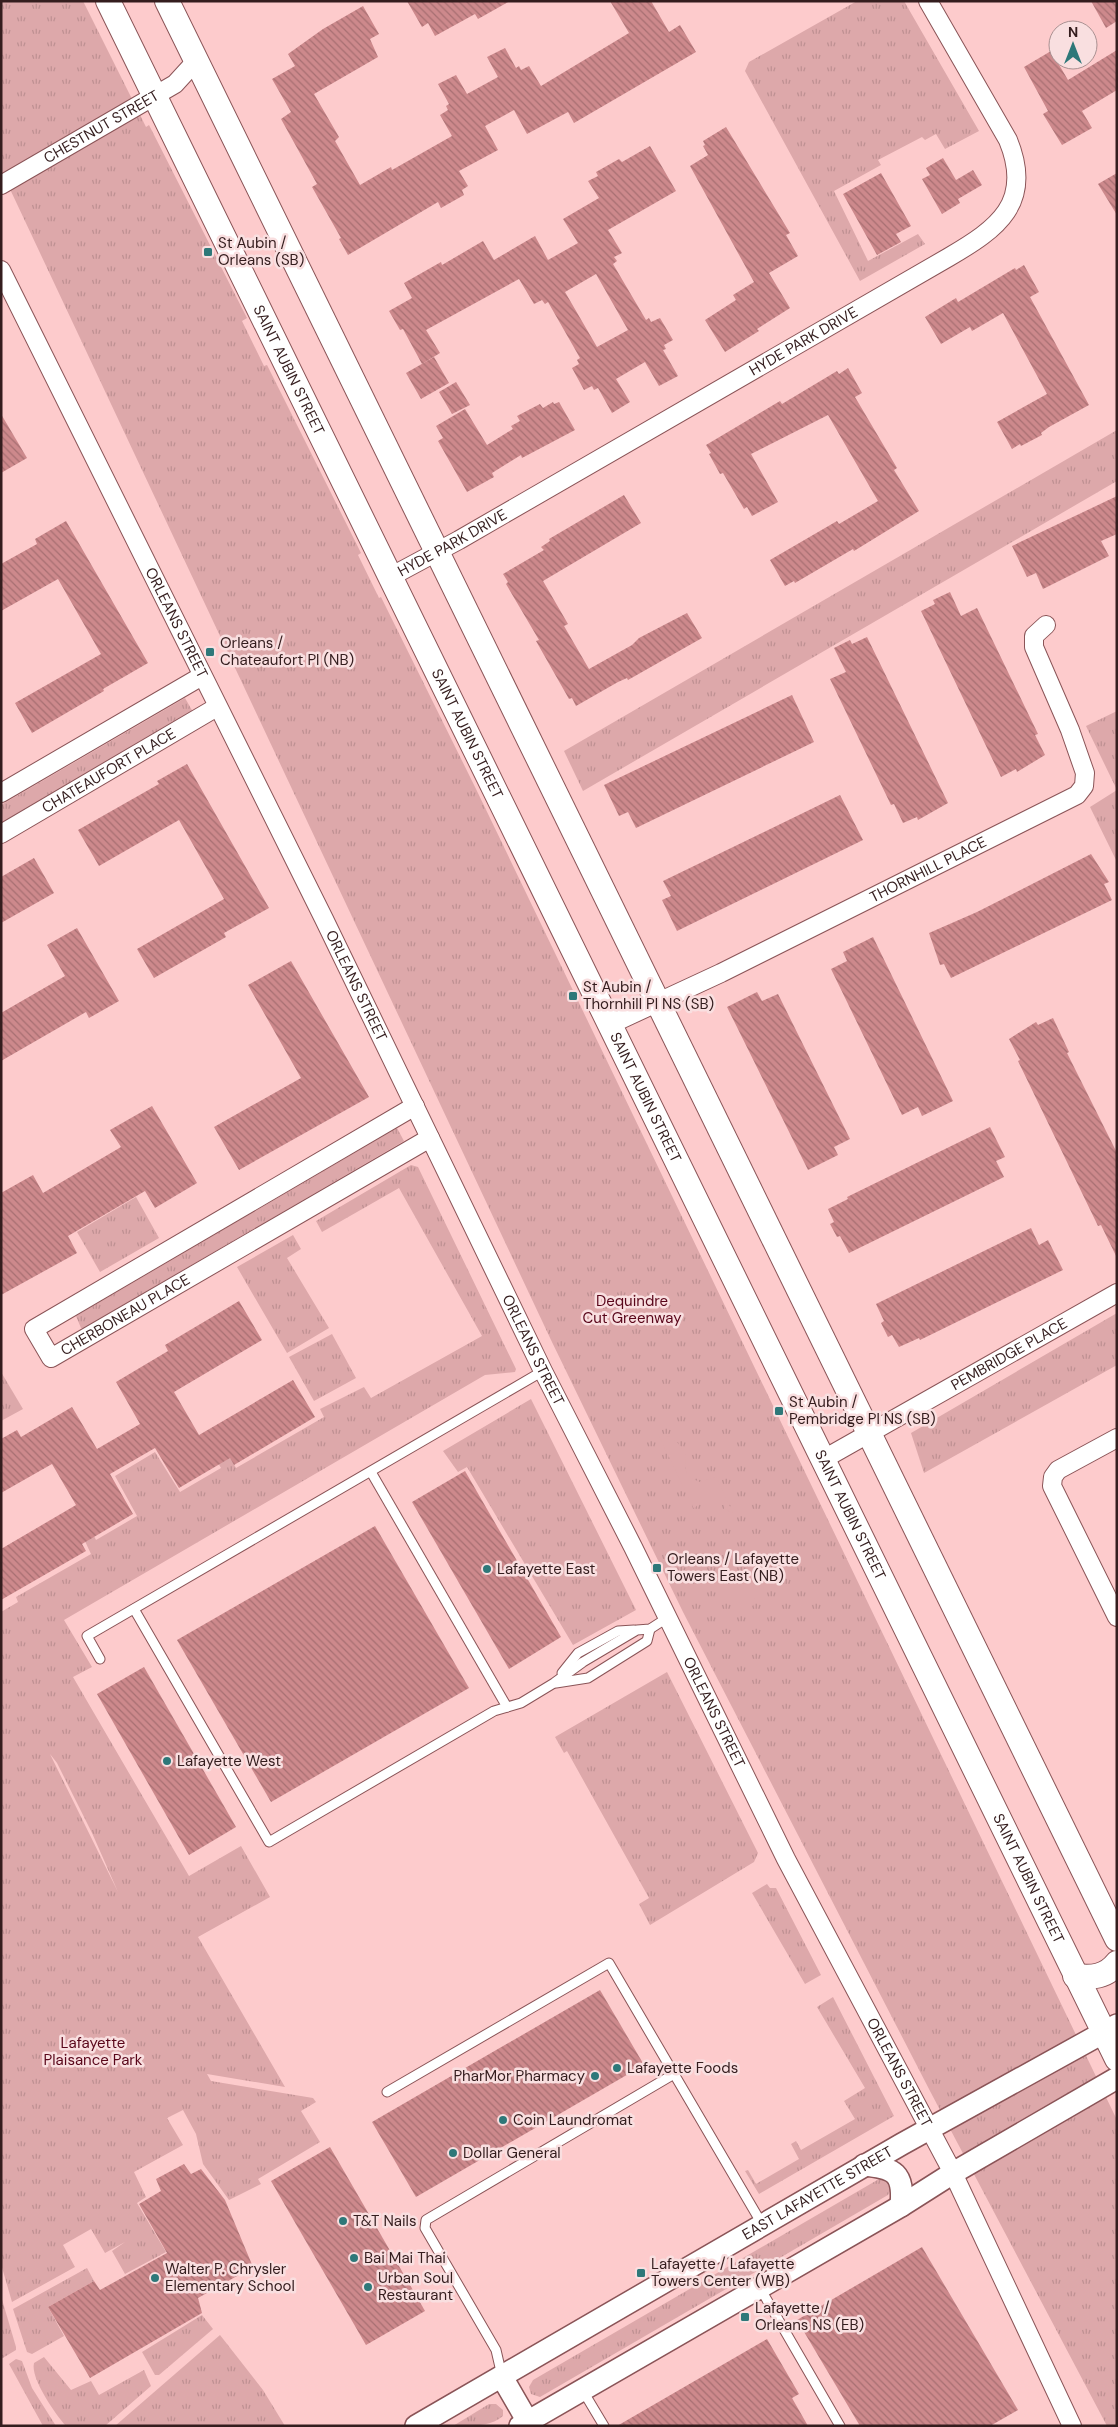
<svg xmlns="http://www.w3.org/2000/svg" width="1118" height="2427" font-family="'DM Sans',sans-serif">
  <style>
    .grass { fill: url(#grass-tufts); fill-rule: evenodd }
    .garden { fill: #dda8aa }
    .building { fill: url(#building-back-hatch); fill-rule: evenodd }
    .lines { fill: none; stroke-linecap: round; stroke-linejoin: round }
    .service-casing { stroke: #8a5457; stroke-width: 11 }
    .minor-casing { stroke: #8a5457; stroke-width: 20 }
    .tertiary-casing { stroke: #8a5457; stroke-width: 24 }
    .secondary-casing { stroke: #8a5457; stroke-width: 26 }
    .service { stroke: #fff; stroke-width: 9 }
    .minor { stroke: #fff; stroke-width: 18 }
    .tertiary { stroke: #fff; stroke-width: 21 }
    .secondary { stroke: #fff; stroke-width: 24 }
    .poi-dot { fill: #2e7879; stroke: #f9dfe0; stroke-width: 2 }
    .labels { text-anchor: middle; stroke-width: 5; stroke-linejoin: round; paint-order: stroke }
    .street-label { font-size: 15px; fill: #341d1e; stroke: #f9dfe0 }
    .poi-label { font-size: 15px; fill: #341d1e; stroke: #f9dfe0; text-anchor: start }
    .park-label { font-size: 15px; fill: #59061a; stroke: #f9dfe0 }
  </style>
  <defs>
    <pattern id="grass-tufts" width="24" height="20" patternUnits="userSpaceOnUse" patternTransform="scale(1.25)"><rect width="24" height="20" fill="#dda8aa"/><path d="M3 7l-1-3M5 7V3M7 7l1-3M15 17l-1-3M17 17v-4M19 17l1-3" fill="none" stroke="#be9092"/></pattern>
    <pattern id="building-back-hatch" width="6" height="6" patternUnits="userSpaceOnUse" patternTransform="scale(1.25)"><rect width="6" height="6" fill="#cd898c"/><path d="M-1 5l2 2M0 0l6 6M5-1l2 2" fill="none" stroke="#a76f72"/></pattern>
  </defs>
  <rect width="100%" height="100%" fill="#fdcbcc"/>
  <g class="grass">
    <polygon points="1,1 83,1 146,127 149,125 247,318 242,321 264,366 267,365 361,553 358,555 379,598 381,597 476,789 1117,2120 1117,2426 1107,2426 930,2091 683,1612 551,1340 1,170"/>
    <polygon points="857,1 904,1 979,131 945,149 936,134 925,140 922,137 878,160 881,165 834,191 868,261 918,234 925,244 860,281 745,71 749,62"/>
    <polygon points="1117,430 1117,481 583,791 564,751"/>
    <polygon points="185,698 193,712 1,823 1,805"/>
    <polygon points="1117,711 1117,862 1090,807 1117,790 1086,726"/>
    <polygon points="397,1128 404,1141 84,1328 81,1328 76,1316"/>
    <path d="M411,1165L418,1167L516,1369L515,1372L485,1375L64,1620L92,1667L73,1677L189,1876L241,1846L270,1897L198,1937L285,2087L207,2074L211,2081L313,2098L316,2102L301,2111L320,2142L258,2179L261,2184L229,2200L203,2164L196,2134L183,2110L167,2118L183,2145L134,2172L146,2197L137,2203L166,2252L125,2274L112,2251L125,2242L105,2253L91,2229L63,2245L75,2267L12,2302L1,2264V1612L18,1602L16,1597L91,1554L83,1537L92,1532L96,1540L137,1516L115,1476L155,1452L180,1492L221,1468L217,1461L228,1454L236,1468L324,1417L320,1409L364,1387L371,1398L482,1336L399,1188L322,1232L316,1221ZM50,1754L57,1763L92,1833L118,1892Z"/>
    <polygon points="136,1197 159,1238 100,1272 77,1232"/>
    <polygon points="293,1235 301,1249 287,1258 329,1328 287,1353 237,1267"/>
    <polygon points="1117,1313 1117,1365 924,1473 911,1433"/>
    <polygon points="332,1334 356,1378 314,1401 289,1357"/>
    <polygon points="1,1372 23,1409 1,1421"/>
    <polygon points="531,1399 636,1610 573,1645 467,1467 458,1472 443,1451"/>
    <polygon points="667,1672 758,1853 754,1862 650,1925 639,1904 649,1898 567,1751 564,1753 555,1737"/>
    <polygon points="767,1884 770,1888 776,1888 821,1975 805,1984 752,1893"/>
    <polygon points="833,1997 894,2116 759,2194 745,2171 748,2170 756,2184 799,2159 791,2144 796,2141 801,2150 855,2119 844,2101 865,2088 817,2007"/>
    <polygon points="879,2179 888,2181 891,2189 888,2195 540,2397 531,2394 529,2387 533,2380"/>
    <polygon points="87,2268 94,2281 48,2307 64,2336 32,2354 27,2352 13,2309"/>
    <polygon points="1,2296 16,2347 16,2350 1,2359"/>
    <polygon points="202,2315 213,2329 159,2375 155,2375 142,2352"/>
    <polygon points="220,2335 263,2390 285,2426 115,2426"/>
    <path d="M44,2357L71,2390L91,2381L99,2395L144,2370L151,2386L105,2426H66C56,2415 30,2378 34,2363Z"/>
    <polygon points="16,2359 22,2361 32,2388 56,2426 43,2426 9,2364"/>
    <path d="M489,2404H496L503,2410V2416C491,2427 470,2426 453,2426Z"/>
  </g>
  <g class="garden">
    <path d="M658,1434C668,1433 682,1444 685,1454C686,1460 684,1468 687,1474C689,1478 696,1480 700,1482L716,1477L733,1513L724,1509V1505H718V1501H701L694,1509Z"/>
    <polygon points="755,1559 762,1573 753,1605 744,1617 734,1589 743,1584 749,1566"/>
  </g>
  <g class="building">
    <polygon points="407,1 510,1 478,19 475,14 435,36 428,23 422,27"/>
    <polygon points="610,1 651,1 669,32 680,25 696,52 574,123 568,112 527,134 514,110 485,126 498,150 459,171 468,186 462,190 464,195 441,208 438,202 348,255 339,239 341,238 312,187 317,184 281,119 291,112 272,79 295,66 288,54 323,29 363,6 379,34 370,39 378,57 314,94 339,137 335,141 360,185 391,167 392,170 452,136 440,115 448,110 446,106 449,104 438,84 456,75 467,94 498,77 487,57 505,48 516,68 519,66 521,70 529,66 541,86 629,33"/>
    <polygon points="1091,1 1117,1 1117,21 1106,28"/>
    <polygon points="1117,50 1117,90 1082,111 1092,128 1062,145 1043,114 1048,111 1024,67 1051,51 1068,80"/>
    <polygon points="726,127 790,233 786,235 798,256 769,273 790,308 757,329 759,331 725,352 705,320 736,300 733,295 754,282 690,166 708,155 703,146 705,145 703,141"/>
    <path d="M650,146L676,191L608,230L622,253L614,257L617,261L613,264L646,320L649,318L651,322L660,318L673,340L664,345L666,349L663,350L678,376L659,386L645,362L616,379L630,402L612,413L598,388L594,390L592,386L584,390L572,368L579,364L577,360L580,358L548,302L545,304L542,300L534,304L519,279L426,330L440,353L422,364L403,329L400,330L389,311L412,298L404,283L441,262L442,265L483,241L494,260L535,236L548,260L578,243L563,219L599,198L588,181L598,176L596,172L619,159L622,162ZM596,274L628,330L597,347L565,292Z"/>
    <polygon points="943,158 956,180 973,170 982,185 958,199 960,203 942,214 922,179 930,175 926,168"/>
    <polygon points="881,173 911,226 896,234 901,242 877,255 843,194"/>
    <polygon points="1117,173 1117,215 1098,184"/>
    <polygon points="1024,265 1039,292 1030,297 1089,405 1049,427 1041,433 1042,435 1021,446 1020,444 1012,449 997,422 1047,394 1003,313 972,331 970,327 941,344 925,317 956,298 958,302 1015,268 1016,270"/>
    <polygon points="434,357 449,383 421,399 406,373"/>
    <polygon points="848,368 862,393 855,397 897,468 894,470 919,511 854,551 853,549 795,583 794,581 785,586 770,560 837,521 839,524 878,501 828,415 751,454 778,502 752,516 747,507 744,509 723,473 720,474 709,454 711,453 706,445 780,401 782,404 837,371 839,374"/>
    <polygon points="456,382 470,405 452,414 439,392"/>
    <polygon points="553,402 554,404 559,402 575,430 522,458 521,455 492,473 494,477 467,492 438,441 443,438 436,426 465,409 487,445 513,429 511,426 520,421 517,416 540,404 543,408"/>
    <polygon points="1,414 27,458 1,473"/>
    <polygon points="624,495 641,523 543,581 568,624 564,626 589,669 632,645 639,638 687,613 702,638 628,680 627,678 618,682 576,706 572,698 569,699 536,641 539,640 506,584 508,582 503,574 544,550 541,547 550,541 549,539"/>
    <polygon points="1117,496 1117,534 1101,541 1109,556 1043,589 1036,573 1027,577 1012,546"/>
    <polygon points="66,521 148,663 103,689 104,691 32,733 15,703 101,654 58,579 1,611 1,564 37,544 35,539"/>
    <polygon points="950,592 961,616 977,608 1038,734 1035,735 1045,755 1017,772 1016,769 1001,777 921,611 935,604 933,600"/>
    <polygon points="867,637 948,803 918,820 917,817 903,823 894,804 891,805 830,679 846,672 834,648 850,640 852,644"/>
    <polygon points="792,695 814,742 636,828 628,812 619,816 604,785"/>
    <polygon points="187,764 269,908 224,933 226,937 154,978 137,949 224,899 179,820 99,866 78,830 159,784 157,781"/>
    <polygon points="840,795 863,840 677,931 662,900 671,896 663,881"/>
    <polygon points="1091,854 1109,882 1104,884 1112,900 951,978 944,964 940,965 929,933 977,912"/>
    <polygon points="34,858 54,893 1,923 1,877"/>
    <polygon points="77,928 119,1001 89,1018 86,1012 1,1061 1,1013 65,976 47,945"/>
    <polygon points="873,937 953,1101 922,1116 918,1107 902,1115 831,969 847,961 843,952"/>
    <polygon points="291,961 369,1097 239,1170 214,1127 301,1078 248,985"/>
    <polygon points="757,992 762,1001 778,994 850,1139 834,1147 838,1155 808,1170 727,1007"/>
    <polygon points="1053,1018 1069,1052 1067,1053 1117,1153 1117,1258 1101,1225 1098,1226 1018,1061 1020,1060 1009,1039 1036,1022 1038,1025"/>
    <polygon points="152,1106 197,1183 155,1208 145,1191 68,1236 77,1253 1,1295 1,1193 33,1175 43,1193 121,1147 110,1130"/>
    <polygon points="990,1127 1005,1157 996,1161 1004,1177 849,1253 840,1236 837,1237 830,1224 834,1222 828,1209 848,1199 847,1197"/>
    <polygon points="1031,1228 1039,1245 1048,1240 1063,1270 920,1340 919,1338 899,1347 892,1335 888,1337 881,1323 884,1321 876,1304"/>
    <polygon points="239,1301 262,1340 174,1392 199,1435 293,1380 315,1417 234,1465 230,1458 179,1488 155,1448 110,1474 133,1514 82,1544 86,1551 1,1600 1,1549 76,1505 52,1464 1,1493 1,1439 17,1430 21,1437 72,1407 97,1449 140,1424 116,1382 168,1351 165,1345"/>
    <polygon points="465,1471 561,1637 509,1669 412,1502"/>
    <polygon points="375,1526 469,1688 271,1802 177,1640"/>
    <polygon points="144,1667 236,1827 189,1855 97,1694"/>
    <polygon points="600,1990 644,2065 416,2197 372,2122"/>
    <polygon points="330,2147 425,2311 366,2345 271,2181"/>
    <polygon points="184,2164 191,2174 201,2169 225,2200 253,2267 198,2298 202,2313 90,2378 48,2307 94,2281 100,2290 167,2253 139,2204 161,2191 156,2179"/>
    <polygon points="922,2247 1018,2410 990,2426 860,2426 797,2320"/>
    <polygon points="767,2339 799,2394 792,2398 808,2426 617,2426"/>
  </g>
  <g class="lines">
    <g class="service-casing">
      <g id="service">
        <polyline points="371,1472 507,1707"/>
        <polyline points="134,1609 269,1842 494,1711 521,1703 554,1683 583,1662 637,1630 650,1629 667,1618"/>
        <polyline points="100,1659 87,1636 543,1371"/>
        <polyline points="562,1673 578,1653 618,1631 634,1630"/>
        <polyline points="556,1683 588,1678 647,1641 650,1629"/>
        <polyline points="387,2092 609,1963 762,2224"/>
        <polyline points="760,2288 840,2426"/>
        <polyline points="502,2376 496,2350 425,2228 426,2220 674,2074"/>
        <polyline points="583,2391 604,2426"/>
      </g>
    </g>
    <g class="minor-casing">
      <g id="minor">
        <path id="s1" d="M1,185L175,84L196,61"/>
        <path id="s2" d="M1,270L324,919L543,1371L633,1547L786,1859L953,2173L1072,2426"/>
        <path id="s3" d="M390,577L459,540L949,257C997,229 1034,203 1008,140L928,1"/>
        <polyline points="1,793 202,676"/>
        <path id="s4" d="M1,834L217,707"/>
        <path id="s5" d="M609,1025L721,973L1077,795L1084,786L1085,773L1070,730L1034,647V636L1046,625"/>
        <path id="s6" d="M415,1106L34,1329L51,1358L430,1138"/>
        <polyline points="1117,1438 1058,1470 1053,1477 1052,1486 1117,1617"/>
        <path id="s7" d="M822,1460L1117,1293"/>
      </g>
    </g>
    <g class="tertiary-casing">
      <g id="tertiary">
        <path d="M864,2165C895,2168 904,2173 901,2206"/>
        <polyline points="502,2377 528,2422"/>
        <path id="s8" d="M416,2426L902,2144L1117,2025"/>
        <polyline points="520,2426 901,2206 953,2173 1117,2078"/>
      </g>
    </g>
    <g class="secondary-casing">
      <g id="secondary">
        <path id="s9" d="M108,1L1117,2059"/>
        <polyline points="167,1 1117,1939"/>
        <path d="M1075,1976C1092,1978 1106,1977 1117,1963"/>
      </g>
    </g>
    <use href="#service" class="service"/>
    <use href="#minor" class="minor"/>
    <use href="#tertiary" class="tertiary"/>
    <use href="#secondary" class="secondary"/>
  </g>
  <g class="poi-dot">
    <rect x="203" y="247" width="10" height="10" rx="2.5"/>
    <rect x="205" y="647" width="10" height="10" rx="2.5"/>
    <rect x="568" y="991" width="10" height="10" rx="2.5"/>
    <rect x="774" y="1406" width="10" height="10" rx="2.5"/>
    <rect x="652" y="1563" width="10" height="10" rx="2.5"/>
    <circle cx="487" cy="1569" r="5"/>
    <circle cx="167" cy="1761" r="5"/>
    <circle cx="617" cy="2068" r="5"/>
    <circle cx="595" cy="2076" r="5"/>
    <circle cx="503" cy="2120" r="5"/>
    <circle cx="453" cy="2153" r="5"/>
    <circle cx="343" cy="2221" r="5"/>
    <circle cx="354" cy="2258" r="5"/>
    <rect x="636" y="2268" width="10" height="10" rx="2.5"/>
    <circle cx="155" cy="2278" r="5"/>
    <circle cx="368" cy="2287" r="5"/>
    <rect x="740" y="2312" width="10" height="10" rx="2.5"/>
  </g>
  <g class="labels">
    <g class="street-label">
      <text dy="5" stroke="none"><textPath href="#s1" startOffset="116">CHESTNUT STREET</textPath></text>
      <text dy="5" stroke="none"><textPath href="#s3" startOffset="476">HYDE PARK DRIVE</textPath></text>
      <text dy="5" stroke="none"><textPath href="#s9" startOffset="411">SAINT AUBIN STREET</textPath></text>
      <text dy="5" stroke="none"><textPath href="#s3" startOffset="71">HYDE PARK DRIVE</textPath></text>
      <text dy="5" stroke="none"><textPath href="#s2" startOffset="394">ORLEANS STREET</textPath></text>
      <text dy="5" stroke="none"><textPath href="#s9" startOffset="816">SAINT AUBIN STREET</textPath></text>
      <text dy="5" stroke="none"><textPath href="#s4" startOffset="125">CHATEAUFORT PLACE</textPath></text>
      <text dy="5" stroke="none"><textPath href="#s5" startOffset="355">THORNHILL PLACE</textPath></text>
      <text dy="5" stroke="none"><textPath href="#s2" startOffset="799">ORLEANS STREET</textPath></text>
      <text dy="5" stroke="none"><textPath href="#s9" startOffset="1221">SAINT AUBIN STREET</textPath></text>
      <text dy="5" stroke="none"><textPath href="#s6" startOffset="561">CHERBONEAU PLACE</textPath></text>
      <text dy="5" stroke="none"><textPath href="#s2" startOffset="1204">ORLEANS STREET</textPath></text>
      <text dy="5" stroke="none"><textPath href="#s7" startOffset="215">PEMBRIDGE PLACE</textPath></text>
      <text dy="5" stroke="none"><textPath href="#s9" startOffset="1686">SAINT AUBIN STREET</textPath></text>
      <text dy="5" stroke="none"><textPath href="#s2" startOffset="1609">ORLEANS STREET</textPath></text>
      <text dy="5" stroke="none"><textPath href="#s9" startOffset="2091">SAINT AUBIN STREET</textPath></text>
      <text dy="5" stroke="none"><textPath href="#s2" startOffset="2014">ORLEANS STREET</textPath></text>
      <text dy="5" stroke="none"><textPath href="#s8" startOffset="464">EAST LAFAYETTE STREET</textPath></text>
    </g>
    <g class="poi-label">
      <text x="218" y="248">St Aubin /<tspan x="218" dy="17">Orleans (SB)</tspan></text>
      <text x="220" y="648">Orleans /<tspan x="220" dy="17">Chateaufort Pl (NB)</tspan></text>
      <text x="583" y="992">St Aubin /<tspan x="583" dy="17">Thornhill Pl NS (SB)</tspan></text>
      <text x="789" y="1407">St Aubin /<tspan x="789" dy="17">Pembridge Pl NS (SB)</tspan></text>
      <text x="667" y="1564">Orleans / Lafayette<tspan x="667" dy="17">Towers East (NB)</tspan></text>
      <text x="497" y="1574">Lafayette East</text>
      <text x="177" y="1766">Lafayette West</text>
      <text x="627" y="2073">Lafayette Foods</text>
      <text x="585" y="2081" text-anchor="end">PharMor Pharmacy</text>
      <text x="513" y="2125">Coin Laundromat</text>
      <text x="463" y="2158">Dollar General</text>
      <text x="353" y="2226">T&amp;T Nails</text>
      <text x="364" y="2263">Bai Mai Thai</text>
      <text x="651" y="2269">Lafayette / Lafayette<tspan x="651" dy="17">Towers Center (WB)</tspan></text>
      <text x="165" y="2274">Walter P. Chrysler<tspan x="165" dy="17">Elementary School</tspan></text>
      <text x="378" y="2283">Urban Soul<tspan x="378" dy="17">Restaurant</tspan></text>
      <text x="755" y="2313">Lafayette /<tspan x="755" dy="17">Orleans NS (EB)</tspan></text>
    </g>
    <g class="park-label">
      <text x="632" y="1306">Dequindre<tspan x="632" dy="17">Cut Greenway</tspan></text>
      <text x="93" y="2048">Lafayette<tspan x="93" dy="17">Plaisance Park</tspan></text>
    </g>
  </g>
  <rect width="1118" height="2427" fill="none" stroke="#341d1e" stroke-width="5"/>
  <g transform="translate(1073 45)"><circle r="24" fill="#f9dfe0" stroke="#aa9192"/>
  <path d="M0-4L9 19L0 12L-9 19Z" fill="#2e7879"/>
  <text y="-8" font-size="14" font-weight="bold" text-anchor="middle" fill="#341d1e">N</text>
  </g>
</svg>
